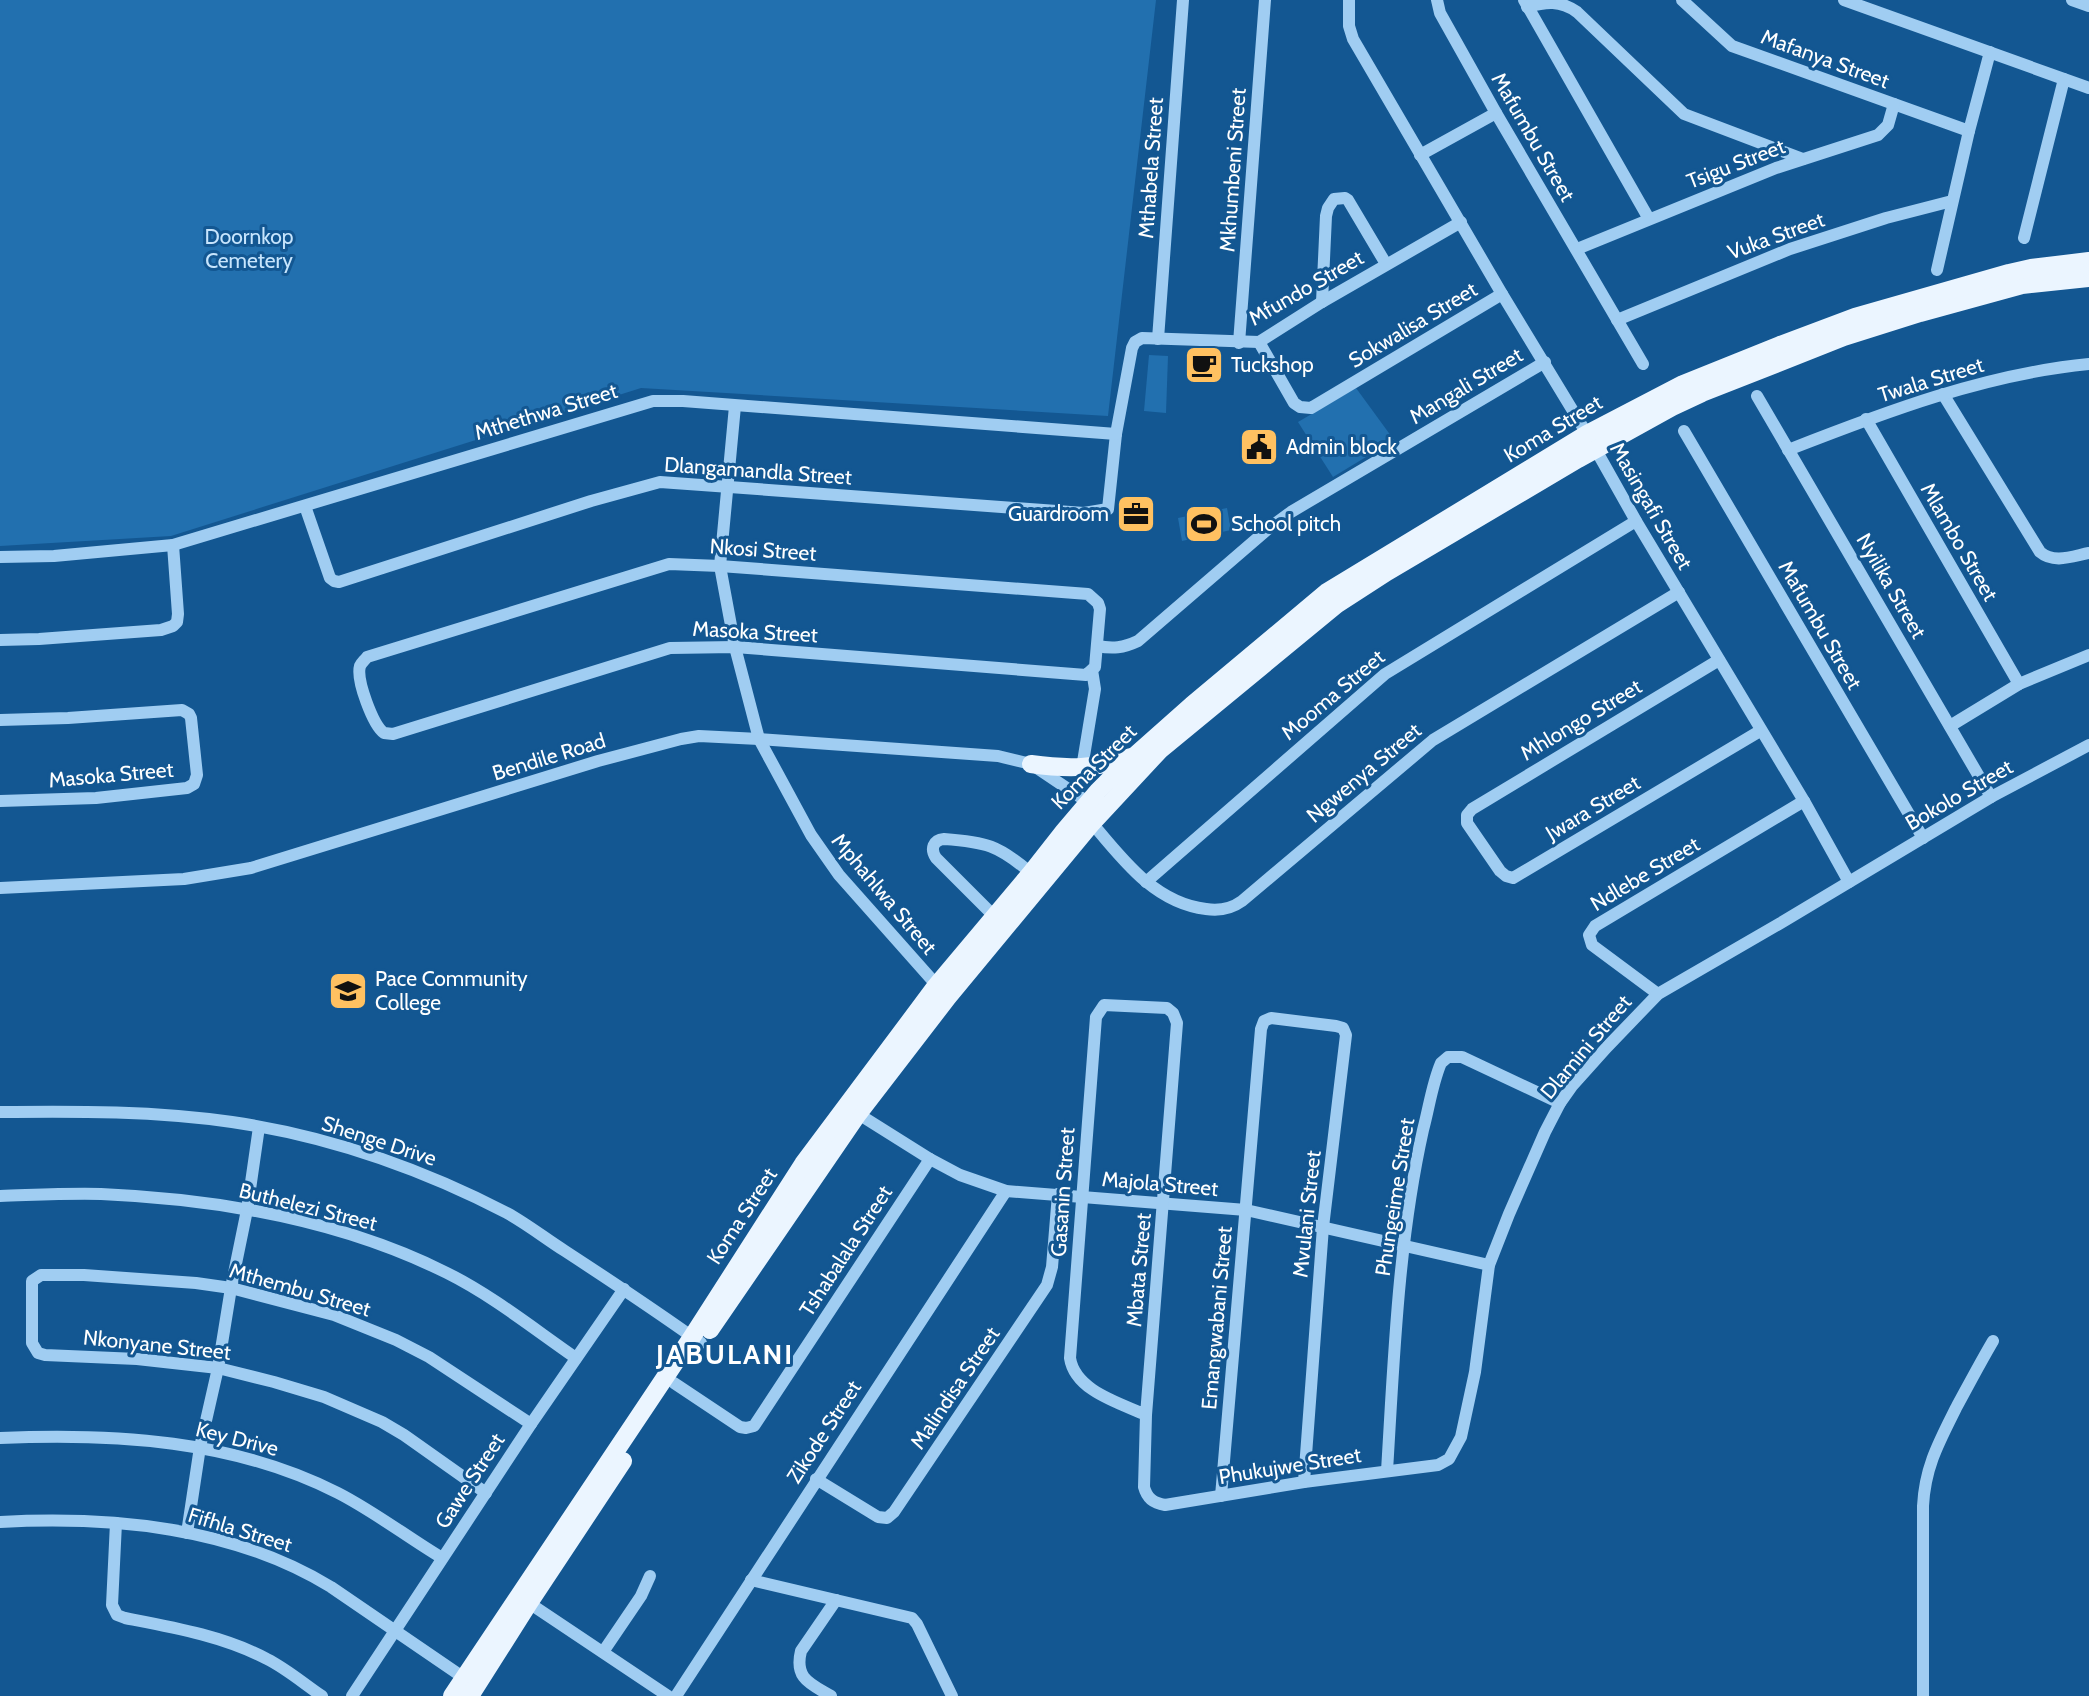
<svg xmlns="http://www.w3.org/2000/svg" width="2089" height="1696" font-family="Cabin,sans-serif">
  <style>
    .green { fill: #2270af }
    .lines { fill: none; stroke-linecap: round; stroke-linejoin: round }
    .minor { stroke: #a0cdf2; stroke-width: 12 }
    .major { stroke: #ebf5ff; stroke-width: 18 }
    .labels { text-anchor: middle; stroke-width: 6; stroke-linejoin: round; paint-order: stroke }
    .street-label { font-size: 21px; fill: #fff; stroke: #135792 }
    .park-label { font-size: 21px; fill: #c7e5fd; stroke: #135792 }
    .poi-label { font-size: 21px; fill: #fff; stroke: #135792; text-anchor: start }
    .district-label { font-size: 28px; font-weight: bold; letter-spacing: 2px; fill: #fff; stroke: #135792 }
  </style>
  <rect width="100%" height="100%" fill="#135792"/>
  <g class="green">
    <polygon points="0,0 1156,0 1108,416 641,388 171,536 0,546"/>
    <polygon points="1149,355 1168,356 1166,413 1144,411"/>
    <polygon points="1356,388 1394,440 1333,477 1298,422"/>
    <polygon points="1227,508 1231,530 1182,541 1178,518"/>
  </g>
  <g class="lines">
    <g class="minor">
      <polyline points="1349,0 1349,26 1353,39 1502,294 1587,434 1636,521 1804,801 1849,882"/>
      <polyline points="1437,0 1440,13 1496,113 1643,364"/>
      <polyline points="1524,0 1649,219"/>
      <polyline points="1682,0 1732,46 1969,131"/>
      <polyline points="1844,0 2089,88"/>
      <polyline points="2072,0 2089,6"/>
      <path d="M1527,7C1546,2 1560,0 1577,12L1684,114L1803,159"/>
      <polyline points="1420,155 1496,113"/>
      <polyline points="2024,238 2064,79"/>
      <polyline points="1577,249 1776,168 1878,135 1888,125 1894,104"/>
      <polyline points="1937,270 1969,131 1990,52"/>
      <polyline points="1322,302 1326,216 1328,208 1334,199 1345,198 1348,200 1386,264"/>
      <polyline points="1617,320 1790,249 1886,218 1952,201"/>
      <polyline points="1158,339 1183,0"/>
      <polyline points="1259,342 1294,403 1300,407 1311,408 1502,294"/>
      <polyline points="1239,343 1265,0"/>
      <path d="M1943,394L2040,552C2054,564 2073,556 2089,553"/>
      <polyline points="1757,396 1991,797"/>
      <polyline points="735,406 720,566 735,647 759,739 811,835 839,875 941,990"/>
      <polyline points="1866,419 2019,684"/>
      <polyline points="1684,431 1923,838"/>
      <path d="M1788,450C1885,412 1985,374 2089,364"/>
      <polyline points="305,506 330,578 334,581 339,582 591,501 660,482 1084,513 1108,509 1116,434 1132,348 1135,342 1142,338 1259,342 1322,302 1461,222"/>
      <polyline points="0,557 54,556 173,545 653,401 683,401 1116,434"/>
      <path d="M669,564L720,566L1088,594L1098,603L1100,609L1095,667L1086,675L735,647L670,648L393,734L384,733C373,725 356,680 360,666C362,662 364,661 367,657Z"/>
      <polyline points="0,640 39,639 161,630 173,626 177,622 178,614 173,545"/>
      <path d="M1097,646C1113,649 1123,648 1138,641L1268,529L1291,512L1545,362"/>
      <polyline points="1719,660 1472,809 1467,815 1467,823 1500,871 1506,876 1513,878 1760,731"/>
      <polyline points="0,720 68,718 182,710 189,714 191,718 197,775 194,784 187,788 96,798 0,801"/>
      <polyline points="1950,726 2019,684 2089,655"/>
      <polyline points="1082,768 1095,689 1092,670"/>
      <path d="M1092,823C1123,860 1155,903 1206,909C1219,911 1231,909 1242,901L1433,740L1679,592"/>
      <polyline points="1146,882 1385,674 1636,521"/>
      <polyline points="0,888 184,879 251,868 598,761 681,739 699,736 759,739 998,756 1031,764 1095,807"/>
      <path d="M999,921L936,858C930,849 933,840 944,839C986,842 998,845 1031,873"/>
      <polyline points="1658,994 1592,945 1589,935 1595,926 1804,801"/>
      <polyline points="852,1110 930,1159 960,1175 1006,1191 1246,1210 1489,1265"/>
      <path d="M0,1112C78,1111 155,1111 232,1122C328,1136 422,1169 507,1213C527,1224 546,1239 565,1251C611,1281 656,1311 701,1343"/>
      <path d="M0,1196C34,1195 68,1193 101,1194C218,1199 341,1220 447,1273C493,1296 534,1329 576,1358"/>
      <polyline points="674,1383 740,1427 746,1428 754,1426 930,1159"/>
      <path d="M1146,1415C1120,1403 1075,1391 1070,1358L1096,1017L1104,1005L1167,1008L1173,1013L1177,1023L1146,1415L1144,1487C1147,1498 1153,1503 1165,1505L1304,1482L1438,1465L1449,1459L1461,1437L1475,1372L1489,1265L1509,1214L1545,1132L1560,1103L1572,1086L1607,1047L1658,994L1779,924L1991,797L2089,745"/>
      <path d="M0,1438C115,1433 234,1440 338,1493C375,1512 407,1537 442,1558"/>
      <path d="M1387,1471C1394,1357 1398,1242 1423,1130C1429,1108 1432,1084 1441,1063L1448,1057H1462L1560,1103"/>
      <polyline points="816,1479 878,1517 887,1518 894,1512 1047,1285 1052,1267 1058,1194"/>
      <polyline points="486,1493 404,1435 382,1422 324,1397 274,1382 218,1368 137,1359 45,1355 38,1353 32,1343 32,1281 41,1275 84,1275 196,1283 231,1288 334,1315 396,1340 429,1357 531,1424"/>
      <polyline points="1221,1496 1261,1029 1264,1021 1271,1018 1336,1026 1343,1028 1346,1035 1323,1227 1304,1482"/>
      <path d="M0,1522C113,1516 233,1527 331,1587L470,1682"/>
      <path d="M116,1523L112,1605L117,1615L125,1618C172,1627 224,1636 267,1659C287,1669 304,1684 322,1696"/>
      <polyline points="187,1533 200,1447 218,1368 231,1288 247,1210 259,1127"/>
      <polyline points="751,1580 912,1618 917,1624 952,1696"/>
      <polyline points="523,1599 668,1696"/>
      <polyline points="603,1652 641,1596 650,1576"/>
      <polyline points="352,1696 531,1424 624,1289"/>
      <polyline points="676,1696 1006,1191"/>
      <path d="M831,1696C811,1684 794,1679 801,1651L836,1600"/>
      <path d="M1923,1696V1506C1925,1467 1939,1442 1956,1408C1968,1386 1980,1363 1993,1341"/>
    </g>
    <g class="major">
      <path d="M1031,764C1066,769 1097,769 1131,757"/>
      <polyline points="710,1330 858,1114 948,997 1092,823 1160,750 1336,605 1387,572 1578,459 1672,407 1702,393 1844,337 1920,313 2022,285 2089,278"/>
      <polyline points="452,1696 692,1337 803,1164 936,986 1031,873 1064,831 1098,791 1121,768 1192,705 1327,592 1587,434 1683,384 1780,345 1855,317 2009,273 2031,268 2089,261"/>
      <polyline points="470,1696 529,1603 623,1461"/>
    </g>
  </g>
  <defs>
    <g id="cafe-square" transform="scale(2.0125)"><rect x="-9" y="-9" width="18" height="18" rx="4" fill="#ffc161" stroke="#135792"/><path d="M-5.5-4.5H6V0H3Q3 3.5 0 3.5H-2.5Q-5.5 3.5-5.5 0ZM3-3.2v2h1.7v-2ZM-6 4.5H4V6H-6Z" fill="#111"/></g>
    <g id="civic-square" transform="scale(2.0125)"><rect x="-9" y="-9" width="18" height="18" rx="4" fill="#ffc161" stroke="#135792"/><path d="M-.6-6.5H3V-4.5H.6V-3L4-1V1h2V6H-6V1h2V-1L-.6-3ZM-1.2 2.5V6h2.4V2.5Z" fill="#111"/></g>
    <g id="office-square" transform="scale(2.0125)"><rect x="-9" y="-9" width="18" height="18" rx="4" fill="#ffc161" stroke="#135792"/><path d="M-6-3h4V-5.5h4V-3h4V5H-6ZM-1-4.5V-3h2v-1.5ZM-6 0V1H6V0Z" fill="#111"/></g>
    <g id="stadium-square" transform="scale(2.0125)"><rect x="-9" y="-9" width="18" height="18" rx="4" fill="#ffc161" stroke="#135792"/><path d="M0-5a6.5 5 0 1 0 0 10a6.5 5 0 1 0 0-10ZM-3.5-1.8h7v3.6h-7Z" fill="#111"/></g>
    <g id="university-square" transform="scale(2.0125)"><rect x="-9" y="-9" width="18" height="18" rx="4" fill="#ffc161" stroke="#135792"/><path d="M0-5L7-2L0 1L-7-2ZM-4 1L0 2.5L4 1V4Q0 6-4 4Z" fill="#111"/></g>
  </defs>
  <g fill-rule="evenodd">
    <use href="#cafe-square" x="1204" y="365"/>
    <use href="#civic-square" x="1259" y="447"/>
    <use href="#office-square" x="1136" y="514"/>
    <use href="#stadium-square" x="1204" y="524"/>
    <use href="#university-square" x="348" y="991"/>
  </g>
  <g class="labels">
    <g class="street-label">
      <text transform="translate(1825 59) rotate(20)" y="7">Mafanya Street</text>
      <text transform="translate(1533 137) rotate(60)" y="7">Mafumbu Street</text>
      <text transform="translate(1736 164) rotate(-21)" y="7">Tsigu Street</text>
      <text transform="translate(1151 168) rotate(-86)" y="7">Mthabela Street</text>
      <text transform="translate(1233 170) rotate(-86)" y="7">Mkhumbeni Street</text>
      <text transform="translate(1776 236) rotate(-20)" y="7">Vuka Street</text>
      <text transform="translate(1306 288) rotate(-30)" y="7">Mfundo Street</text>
      <text transform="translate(1413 325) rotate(-31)" y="7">Sokwalisa Street</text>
      <text transform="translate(1931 380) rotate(-17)" y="7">Twala Street</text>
      <text transform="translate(1466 386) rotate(-31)" y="7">Mangali Street</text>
      <text transform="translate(546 412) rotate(-17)" y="7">Mthethwa Street</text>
      <text transform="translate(1553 429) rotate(-31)" y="7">Koma Street</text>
      <text transform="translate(758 471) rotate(4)" y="7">Dlangamandla Street</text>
      <text transform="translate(1651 506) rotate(60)" y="7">Masingafi Street</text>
      <text transform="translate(1959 542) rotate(60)" y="7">Mlambo Street</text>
      <text transform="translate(763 550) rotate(4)" y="7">Nkosi Street</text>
      <text transform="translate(1891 586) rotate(60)" y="7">Nyilika Street</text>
      <text transform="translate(1820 625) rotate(60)" y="7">Mafumbu Street</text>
      <text transform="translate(755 632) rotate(3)" y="7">Masoka Street</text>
      <text transform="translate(1333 695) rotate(-40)" y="7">Mooma Street</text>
      <text transform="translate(1581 720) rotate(-31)" y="7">Mhlongo Street</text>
      <text transform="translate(549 757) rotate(-17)" y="7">Bendile Road</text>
      <text transform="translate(1094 767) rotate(-45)" y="7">Koma Street</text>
      <text transform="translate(1364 773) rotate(-40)" y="7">Ngwenya Street</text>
      <text transform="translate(111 775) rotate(-5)" y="7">Masoka Street</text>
      <text transform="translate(1959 795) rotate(-30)" y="7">Bokolo Street</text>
      <text transform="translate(1593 808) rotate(-31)" y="7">Jwara Street</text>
      <text transform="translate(1645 874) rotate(-31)" y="7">Ndlebe Street</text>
      <text transform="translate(884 894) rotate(50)" y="7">Mphahlwa Street</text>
      <text transform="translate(1586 1047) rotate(-50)" y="7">Dlamini Street</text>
      <text transform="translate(379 1141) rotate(18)" y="7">Shenge Drive</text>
      <text transform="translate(1160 1184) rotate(5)" y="7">Majola Street</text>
      <text transform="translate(1063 1192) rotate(-86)" y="7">Gasanin Street</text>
      <text transform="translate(1395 1197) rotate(-81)" y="7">Phungeime Street</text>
      <text transform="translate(308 1207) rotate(14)" y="7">Buthelezi Street</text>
      <text transform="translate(1307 1214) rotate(-84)" y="7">Mvulani Street</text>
      <text transform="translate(742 1216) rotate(-57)" y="7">Koma Street</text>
      <text transform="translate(846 1251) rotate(-57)" y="7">Tshabalala Street</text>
      <text transform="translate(1139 1270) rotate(-85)" y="7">Mbata Street</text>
      <text transform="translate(300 1290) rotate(16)" y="7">Mthembu Street</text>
      <text transform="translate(1217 1318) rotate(-85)" y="7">Emangwabani Street</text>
      <text transform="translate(157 1345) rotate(6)" y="7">Nkonyane Street</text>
      <text transform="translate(955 1388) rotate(-56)" y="7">Malindisa Street</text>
      <text transform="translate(824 1432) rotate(-57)" y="7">Zikode Street</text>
      <text transform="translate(237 1439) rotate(14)" y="7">Key Drive</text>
      <text transform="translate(1290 1466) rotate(-9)" y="7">Phukujwe Street</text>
      <text transform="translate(470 1481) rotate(-57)" y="7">Gawe Street</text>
      <text transform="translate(240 1530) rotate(17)" y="7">Fifhla Street</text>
    </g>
    <g class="park-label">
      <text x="249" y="244">Doornkop<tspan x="249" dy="24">Cemetery</tspan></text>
    </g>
    <g class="poi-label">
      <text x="1231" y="372">Tuckshop</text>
      <text x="1286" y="454">Admin block</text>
      <text x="1109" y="521" text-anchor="end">Guardroom</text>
      <text x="1231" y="531">School pitch</text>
      <text x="375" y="986">Pace Community<tspan x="375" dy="24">College</tspan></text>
    </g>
    <g class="district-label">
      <text x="725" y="1364">JABULANI</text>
    </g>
  </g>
</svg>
